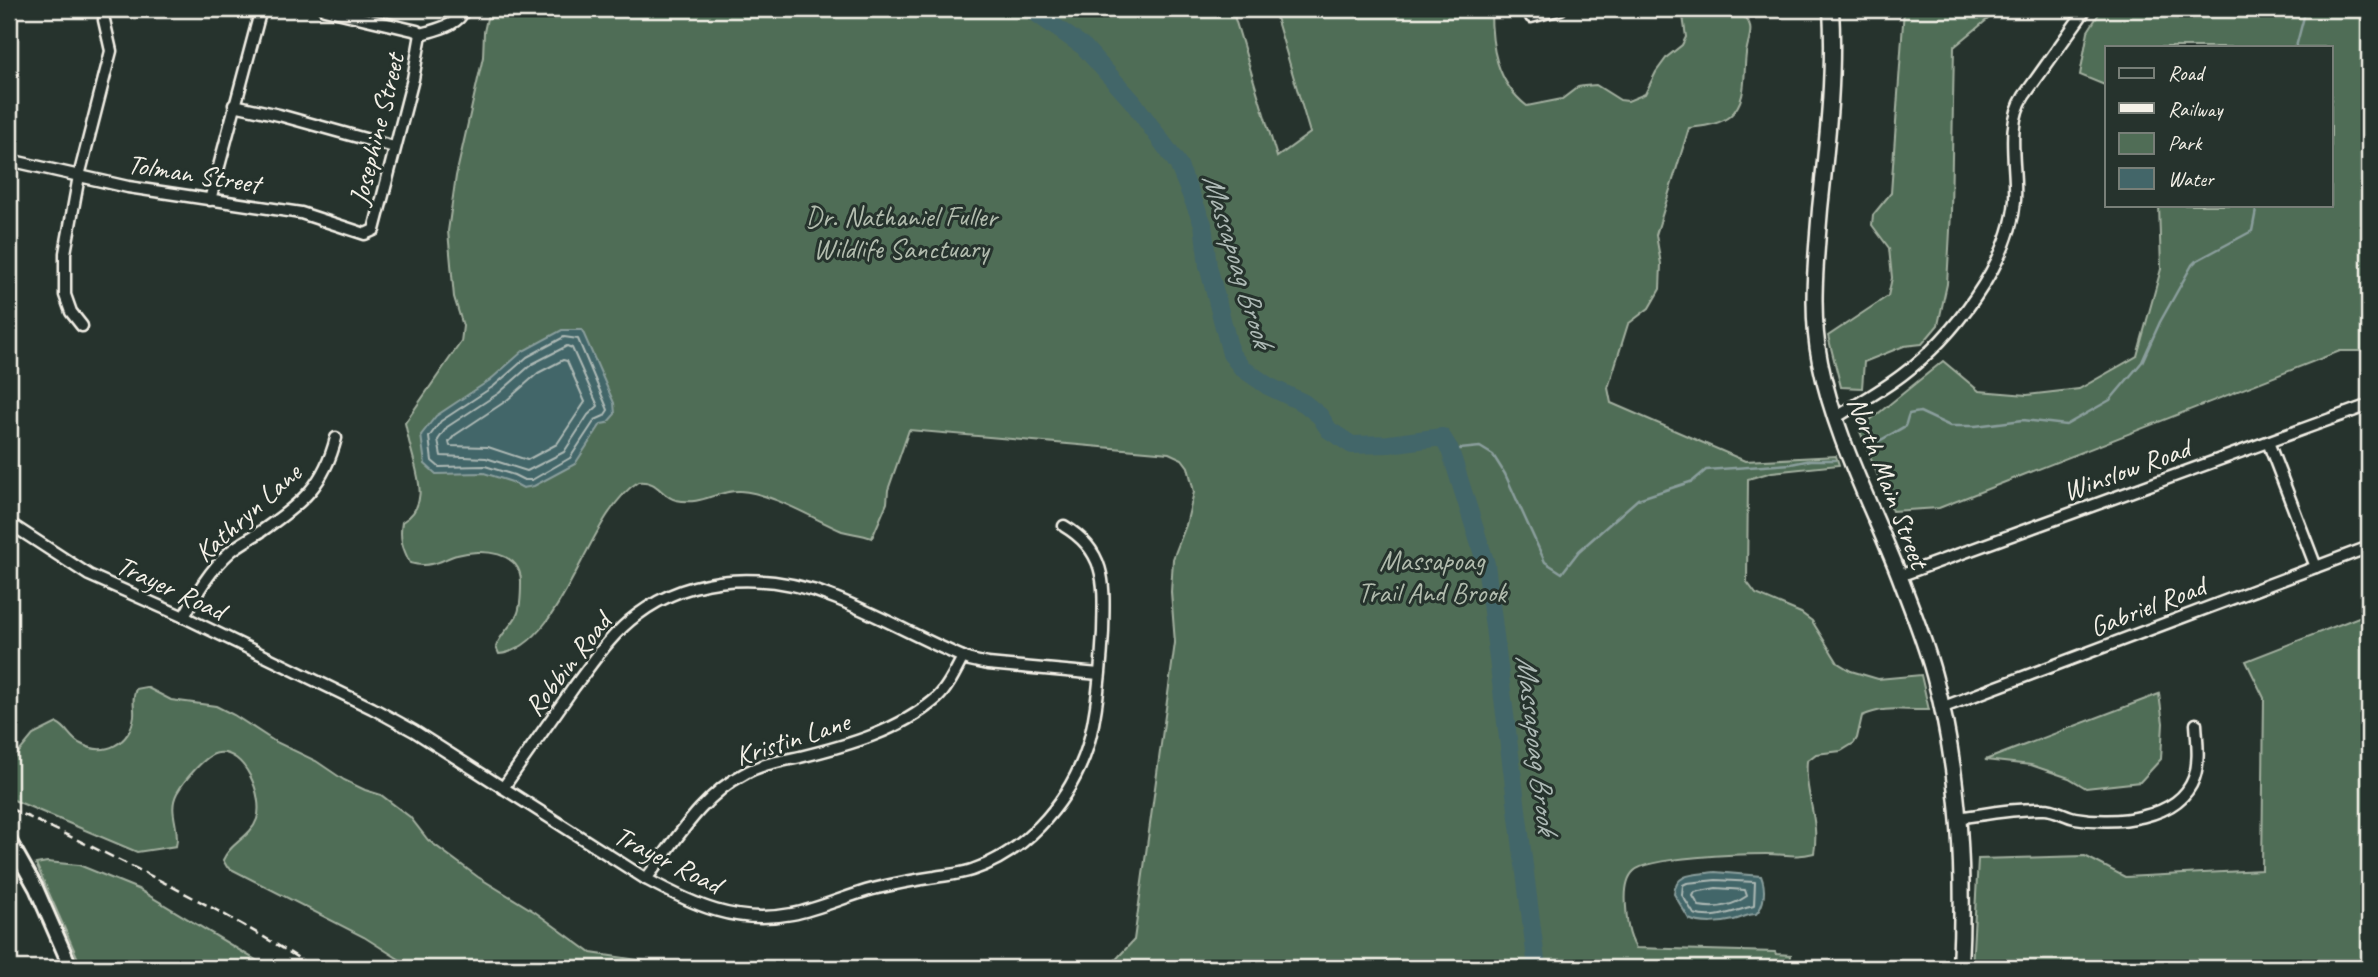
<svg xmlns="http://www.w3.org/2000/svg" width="2378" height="977" font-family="Caveat,sans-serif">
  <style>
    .green { fill: #506d56; stroke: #a2af9f; stroke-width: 2 }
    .water { fill: #436669; stroke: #8a9e9c; stroke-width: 2 }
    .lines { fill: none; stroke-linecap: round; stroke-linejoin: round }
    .shore { stroke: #adb9b5; stroke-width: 2 }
    .stream { stroke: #8a9e9c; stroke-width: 2.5 }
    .river { stroke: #436669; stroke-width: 18 }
    .minor-casing { stroke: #f4f1e8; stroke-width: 15 }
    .tertiary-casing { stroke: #f4f1e8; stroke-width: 18 }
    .secondary-casing { stroke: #f4f1e8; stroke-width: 19 }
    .minor { stroke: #26332d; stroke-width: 10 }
    .tertiary { stroke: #26332d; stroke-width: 12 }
    .secondary { stroke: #26332d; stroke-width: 14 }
    .rail { stroke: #f4f1e8; stroke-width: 2.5; stroke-dasharray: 10 5; stroke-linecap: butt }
    .labels { text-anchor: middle; stroke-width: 6; stroke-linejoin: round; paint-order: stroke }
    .street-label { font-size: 28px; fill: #f4f1e8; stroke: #26332d }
    .park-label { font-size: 28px; fill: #b2bcae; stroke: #26332d }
    .water-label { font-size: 30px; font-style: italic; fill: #adb9b5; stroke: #26332d }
  </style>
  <rect width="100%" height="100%" fill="#26332d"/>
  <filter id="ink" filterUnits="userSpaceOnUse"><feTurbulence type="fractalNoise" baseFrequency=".0143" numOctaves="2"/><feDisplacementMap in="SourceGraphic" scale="14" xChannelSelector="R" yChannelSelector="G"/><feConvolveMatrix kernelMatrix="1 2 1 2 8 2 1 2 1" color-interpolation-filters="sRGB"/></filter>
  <g filter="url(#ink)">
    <g class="green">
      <path d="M489,9H1232L1277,157L1310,133L1275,14L1279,9H1491C1491,46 1496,82 1527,106L1562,99L1578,87L1584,86L1596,85L1620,100L1628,101L1645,94L1656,72L1667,57L1682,45L1686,37L1682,9C1703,9 1729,4 1745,18C1756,27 1747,42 1746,54C1743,75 1748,100 1730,116C1719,125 1703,126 1689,128L1656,235L1661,264L1660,289L1649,308L1628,324L1608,388L1611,403L1745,461L1836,456L1839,465L1772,472L1748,479L1747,582L1756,594L1801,613L1812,621L1838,663L1851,671L1878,679L1921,675L1929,710C1903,711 1886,705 1862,716L1857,738L1854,743L1841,751L1816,754L1807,761C1804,793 1820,820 1814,853C1795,858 1785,854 1766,854C1743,854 1648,857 1634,871C1625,879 1625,895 1626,907C1627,922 1628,935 1636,948L1775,952L1776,954L1791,955L1790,968H1108L1134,940L1175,643L1171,592L1173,559L1186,525L1194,492L1188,467L1182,459L1169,453L909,430L888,490L887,503L872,538C861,534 853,534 842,531C812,518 772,493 740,491C716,490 703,506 676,500C660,496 659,480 638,482C586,514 563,648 499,654L496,647C500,634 511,627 517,615C521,607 521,592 521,583C522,551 481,548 457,555C448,557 440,563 431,564C424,566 417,565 410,563C403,549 399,539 402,522C432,505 416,472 410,445C408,438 407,431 405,423L461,342L463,326L454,297L448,231L456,176L483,57L484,32Z"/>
      <polygon points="1904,9 2000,9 1954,47 1951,213 1947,284 1938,325 1922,344 1904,346 1864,362 1862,388 1841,387 1828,336 1888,296 1892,278 1889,248 1872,225 1873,215 1891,193"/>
      <polygon points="2102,9 2369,9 2369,351 2340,351 1939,508 1892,511 1859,429 1943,361 1979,391 2027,395 2079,389 2137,356 2161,269 2159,205 2331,205 2331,47 2107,47 2107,86 2080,75 2088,31"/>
      <polygon points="2369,613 2369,968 1972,968 1978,859 2085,856 2125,877 2262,870 2264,698 2246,661"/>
      <path d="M146,687L171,700L216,706L234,715L274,741L316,761L344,780L365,790L381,795L410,817L428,840L478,877L535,912L591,953L691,968H413L364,937L227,867L223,860C230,843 251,837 257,819C264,797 245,749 218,753C206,754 183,782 177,793C167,812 181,828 176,846L137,852L9,798V764L33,735L57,723C67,727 70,739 81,744C105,757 130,744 134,716C135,706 131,699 136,689Z"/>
      <polygon points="2159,694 2163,723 2161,759 2140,782 2086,788 2069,778 2031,765 1985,760"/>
      <polygon points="47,862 79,865 138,889 269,968 82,968 36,864"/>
    </g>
    <g class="water">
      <polygon points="562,330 582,330 614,403 615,414 607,423 601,424 575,464 534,486 523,488 512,482 484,473 436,474 425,464 421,435 436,416 490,380 523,351"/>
      <path d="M1715,872L1761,876C1766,888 1765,905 1756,914C1747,914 1743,918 1734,920C1722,923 1701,925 1689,919L1674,894C1676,871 1697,875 1715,872Z"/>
    </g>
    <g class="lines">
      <g class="shore">
        <polygon points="564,337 578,339 608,410 604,416 595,420 570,458 532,480 524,480 514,475 485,466 439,467 432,461 429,437 441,421 494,386 527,357"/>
        <polygon points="567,346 572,348 598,406 588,415 564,452 527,471 486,458 441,456 438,440 447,427 499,393 532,364"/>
        <polygon points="563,360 567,361 585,402 557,444 527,460 488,447 450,446 449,442 455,435 506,401 538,373"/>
        <path d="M1716,880L1755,882L1754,906C1735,910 1715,921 1694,914L1682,895L1683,885L1687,883Z"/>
        <path d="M1716,888L1745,890L1747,896C1733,906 1716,909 1699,906L1693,896L1695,892Z"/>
      </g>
      <g class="stream">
        <polyline points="2296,47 2306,9"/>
        <path d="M1867,448C1873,444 1903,428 1905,426C1907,422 1907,418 1909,414L1920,412L1950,426H1975L2023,420L2066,425L2110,400L2142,362L2160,322L2192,265L2196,261L2252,231L2257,205"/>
        <polyline points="1450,450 1480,447 1493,455 1505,474 1545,562 1562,573 1579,551 1638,499 1693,481 1706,470 1791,464 1811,460 1835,460"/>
      </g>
      <polyline class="river" points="1030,9 1084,47 1133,102 1178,164 1203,224 1208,266 1231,354 1242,368 1268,386 1304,403 1320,416 1329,430 1352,445 1389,444 1442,437 1450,450 1486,564 1537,968"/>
      <g class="minor-casing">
        <g id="minor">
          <polyline points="324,9 417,31 421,34"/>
          <polyline points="1531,17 1561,9"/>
          <path d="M421,34C437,29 458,26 465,9"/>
          <polyline points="234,105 279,115 394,147"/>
          <polyline points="9,160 128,187 301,213 365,234 374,230 413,79 421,34"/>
          <polyline points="210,200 261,9"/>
          <polyline points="82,326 71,312 65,295 65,253 79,176 111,51 104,20"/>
          <path d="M1835,418C1857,404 1881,391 1902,375C1952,338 2010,263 2015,200C2017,166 2005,125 2024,96L2086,9"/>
          <polyline points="2268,442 2316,567"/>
          <path d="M9,523L89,575L184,617L372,708L414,731L646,879C694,905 736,925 792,914C819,909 846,896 873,889C894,884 914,880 935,877C947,875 960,874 972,870C1023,853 1064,808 1084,757C1097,724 1101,668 1103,632C1104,586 1108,552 1064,526"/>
          <polyline points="1899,576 2369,405"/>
          <path d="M184,617C197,592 210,570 231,551C241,543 253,537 263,530C302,503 324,485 336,438"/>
          <polyline points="1941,708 2369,547"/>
          <path d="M503,788C527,754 550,721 574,687C593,662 611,634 637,615C694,572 770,572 835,598C881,616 924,641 970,660L988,664L1099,674"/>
          <path d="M1958,818C1986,814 2016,808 2044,809C2055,809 2065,816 2075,818C2113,825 2179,820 2194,778C2200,761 2197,741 2196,724"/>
          <path d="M646,879C674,843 702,795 744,774C761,764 781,761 800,757C849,745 899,731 937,698C948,688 956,670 963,657"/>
        </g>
      </g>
      <g class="tertiary-casing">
        <polyline id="tertiary" points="9,840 36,888 71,968"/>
      </g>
      <g class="secondary-casing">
        <path id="secondary" d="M1831,9C1835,76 1827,142 1820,209C1816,260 1810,312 1820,362C1835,437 1871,504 1899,575C1911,607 1925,641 1934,675C1960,770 1965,870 1960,968"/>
      </g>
      <use href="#minor" class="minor"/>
      <use href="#tertiary" class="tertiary"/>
      <use href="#secondary" class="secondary"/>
      <path class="rail" d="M9,808C113,856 218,906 314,968"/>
    </g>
  </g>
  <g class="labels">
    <g class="street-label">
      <text transform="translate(376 129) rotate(-76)" y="10">Josephine Street</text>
      <text transform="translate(194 173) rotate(9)" y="10">Tolman Street</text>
      <text transform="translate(2126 469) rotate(-20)" y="10">Winslow Road</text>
      <text transform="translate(1889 482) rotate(69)" y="10">North Main Street</text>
      <text transform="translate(247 512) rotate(-42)" y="10">Kathryn Lane</text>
      <text transform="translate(171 587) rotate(25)" y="10">Trayer Road</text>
      <text transform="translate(2147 606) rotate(-21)" y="10">Gabriel Road</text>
      <text transform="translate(567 664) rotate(-52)" y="10">Robbin Road</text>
      <text transform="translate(792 738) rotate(-18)" y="10">Kristin Lane</text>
      <text transform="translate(668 859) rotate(27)" y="10">Trayer Road</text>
    </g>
    <g class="park-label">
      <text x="901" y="226">Dr. Nathaniel Fuller<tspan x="901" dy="32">Wildlife Sanctuary</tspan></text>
      <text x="1432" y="570">Massapoag<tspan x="1432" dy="32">Trail And Brook</tspan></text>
    </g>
    <g class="water-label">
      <text transform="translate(1238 260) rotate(73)" y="10">Massapoag Brook</text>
      <text transform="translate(1537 744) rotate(83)" y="10">Massapoag Brook</text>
    </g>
  </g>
  <rect width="2378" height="977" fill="none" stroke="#26332d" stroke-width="35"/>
  <rect x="18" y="18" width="2343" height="942" fill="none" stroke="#f4f1e8" stroke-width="2.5" filter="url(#ink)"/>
  <rect x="2105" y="46" width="228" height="161" fill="#26332d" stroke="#787f78" stroke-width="2"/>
  <rect x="2119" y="68" width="35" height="10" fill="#26332d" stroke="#787f78" stroke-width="2"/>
  <text x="2168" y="80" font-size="21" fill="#f4f1e8">Road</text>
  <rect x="2119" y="103" width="35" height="10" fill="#f4f1e8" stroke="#787f78" stroke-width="2"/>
  <text x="2168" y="116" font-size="21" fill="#f4f1e8">Railway</text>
  <rect x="2119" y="133" width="35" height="21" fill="#506d56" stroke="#787f78" stroke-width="2"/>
  <text x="2168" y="150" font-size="21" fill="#f4f1e8">Park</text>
  <rect x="2119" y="168" width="35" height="21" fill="#436669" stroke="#787f78" stroke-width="2"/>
  <text x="2168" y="186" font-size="21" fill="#f4f1e8">Water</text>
</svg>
